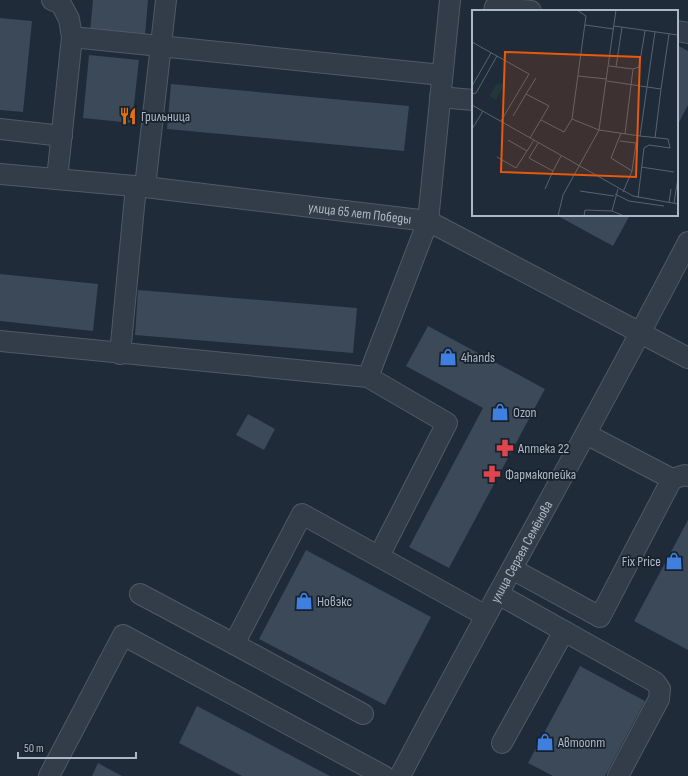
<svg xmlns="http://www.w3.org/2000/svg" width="688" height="776" font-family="'Sofia Sans Condensed',sans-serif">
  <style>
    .building { fill: #3b4958 }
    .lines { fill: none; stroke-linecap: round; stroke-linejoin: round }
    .minor-casing { stroke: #505a66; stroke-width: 22 }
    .minor { stroke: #333d49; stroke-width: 20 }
    .labels { text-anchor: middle; stroke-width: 3.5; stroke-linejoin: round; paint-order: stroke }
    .poi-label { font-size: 14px; fill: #adb7c5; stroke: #18222d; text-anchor: start }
    .street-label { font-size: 14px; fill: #adb7c5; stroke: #18222d }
    .inset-road { fill: none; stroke: #586370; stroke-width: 1 }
    .view { fill: #e8590c; fill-opacity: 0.15; stroke: #e8590c; stroke-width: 2 }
    .inset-edge { fill: none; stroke: #adb7c5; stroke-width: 2 }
  </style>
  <rect width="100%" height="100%" fill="#1f2b38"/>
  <g class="building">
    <polygon points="93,0 148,0 145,36 90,31"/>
    <polygon points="0,18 32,21 23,112 0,110"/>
    <polygon points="677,45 688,51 688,105 677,126"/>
    <polygon points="89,55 139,60 132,123 83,118"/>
    <polygon points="171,84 409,106 404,151 167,129"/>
    <polygon points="556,215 630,215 613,246"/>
    <polygon points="0,274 98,284 93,331 0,321"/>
    <polygon points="138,290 357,308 353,353 135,335"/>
    <polygon points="428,326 545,389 449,568 409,547 483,408 406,366"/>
    <polygon points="248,414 275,429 264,450 236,435"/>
    <polygon points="688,520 688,650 634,621"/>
    <polygon points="306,550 431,617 385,705 259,639"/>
    <polygon points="580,666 645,701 605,776 553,776 528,763"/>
    <polygon points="197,706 330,776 242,776 179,743"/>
    <polygon points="98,763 107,768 122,776 92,776"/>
  </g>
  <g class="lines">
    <g class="minor-casing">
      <g id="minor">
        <polyline points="52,0 61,4 69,19 72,37 57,179"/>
        <polyline points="494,11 495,7 531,11"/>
        <polyline points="677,31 688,33"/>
        <polyline points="72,37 442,75"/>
        <polyline points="440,97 473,100"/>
        <polyline points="0,129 62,136"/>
        <path id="s1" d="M0,174L145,187L428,221L688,358"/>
        <polyline points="145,187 166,0"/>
        <polyline points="0,341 368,377 447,423 379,556"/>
        <polyline points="120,354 136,186"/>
        <polyline points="368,377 428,221 450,0"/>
        <polyline points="672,479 685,475 688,476"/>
        <polyline points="512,569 600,617 672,479 586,434"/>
        <polyline points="140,594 234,644 302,514 486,616"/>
        <polyline points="498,594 655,682 660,689 659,699 618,776"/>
        <polyline points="234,644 363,714"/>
        <polyline points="502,743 564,631"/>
        <polyline points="49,776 123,635 384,776"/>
        <path id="s2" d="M400,776C494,597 595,422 688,242"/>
      </g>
    </g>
    <use href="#minor" class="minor"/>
  </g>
  <defs>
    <g id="restaurant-bare" transform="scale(1.38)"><path d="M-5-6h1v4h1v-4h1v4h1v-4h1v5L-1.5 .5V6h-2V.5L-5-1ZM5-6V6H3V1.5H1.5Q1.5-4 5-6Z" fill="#e8710a" stroke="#18222d" stroke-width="2.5" paint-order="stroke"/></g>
    <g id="shop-bare" transform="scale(1.38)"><path d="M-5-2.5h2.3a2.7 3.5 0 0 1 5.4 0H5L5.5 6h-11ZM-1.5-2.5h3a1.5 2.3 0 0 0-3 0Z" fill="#3f7fe0" stroke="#18222d" stroke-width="2.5" paint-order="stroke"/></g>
    <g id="pharmacy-bare" transform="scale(1.38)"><path d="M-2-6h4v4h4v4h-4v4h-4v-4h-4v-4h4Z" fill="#e0444e" stroke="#18222d" stroke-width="2.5" paint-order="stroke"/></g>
  </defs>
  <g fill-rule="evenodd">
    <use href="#restaurant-bare" x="128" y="116"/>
    <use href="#shop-bare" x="448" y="357"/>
    <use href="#shop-bare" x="500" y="412"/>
    <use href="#pharmacy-bare" x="505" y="448"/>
    <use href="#pharmacy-bare" x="492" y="474"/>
    <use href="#shop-bare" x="674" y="561"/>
    <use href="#shop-bare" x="304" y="601"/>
    <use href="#shop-bare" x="545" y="742"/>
  </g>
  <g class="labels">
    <g class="poi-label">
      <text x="141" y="121">Грильница</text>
      <text x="461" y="362">4hands</text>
      <text x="513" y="417">Ozon</text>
      <text x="518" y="453">Аптека 22</text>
      <text x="505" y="479">Фармакопейка</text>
      <text x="661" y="566" text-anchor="end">Fix Price</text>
      <text x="317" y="606">Новэкс</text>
      <text x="558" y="747">Автоопт</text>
    </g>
    <g class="street-label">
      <text dy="5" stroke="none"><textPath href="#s1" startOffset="362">улица 65 лет Победы</textPath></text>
      <text dy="5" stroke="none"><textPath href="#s2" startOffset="255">улица Сергея Семёнова</textPath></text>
    </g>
  </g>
  <g transform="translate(472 10)">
    <rect width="206" height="206" fill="#1f2b38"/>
    <path d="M33,73L24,90L17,86L24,75Z" fill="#213739"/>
    <path class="inset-road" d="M113,15L142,19M142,16L206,25M0,32L57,64L29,111M137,56L161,59L167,57L173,21M144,57L150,17M106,66L135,69M135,71L175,77L183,22M0,76L19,43M189,79L197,24M0,84L4,83L25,46M0,95L161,186L206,194M41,106L54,84M100,109L127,120L168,126M69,110L92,122L100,109L114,6L105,0M0,119L11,101M149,123L139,148L160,161M153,124L161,59M58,128L77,96L54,84L64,68M36,130L55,141M148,131L164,133L160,161L151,182M66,133L57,148L81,161L89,146M25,147L44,158L62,130M169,157L202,162M73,179L81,161M108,181L142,186M143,184L157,191L192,196M166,188L172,138L177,135L198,138L196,129L168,126L175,77L189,79L183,128M197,192L199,179M202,193L206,168M140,201L152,206M86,206L91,185L127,120L144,0M112,206L113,200L140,201L146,179"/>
    <path class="view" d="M33,42L168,47L164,167L29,162Z"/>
    <rect width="206" height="206" class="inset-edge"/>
  </g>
  <path d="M18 752v6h118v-6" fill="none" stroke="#adb7c5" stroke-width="2"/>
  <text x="24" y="752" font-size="12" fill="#adb7c5" stroke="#18222d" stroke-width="3" paint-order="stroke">50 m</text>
</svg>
